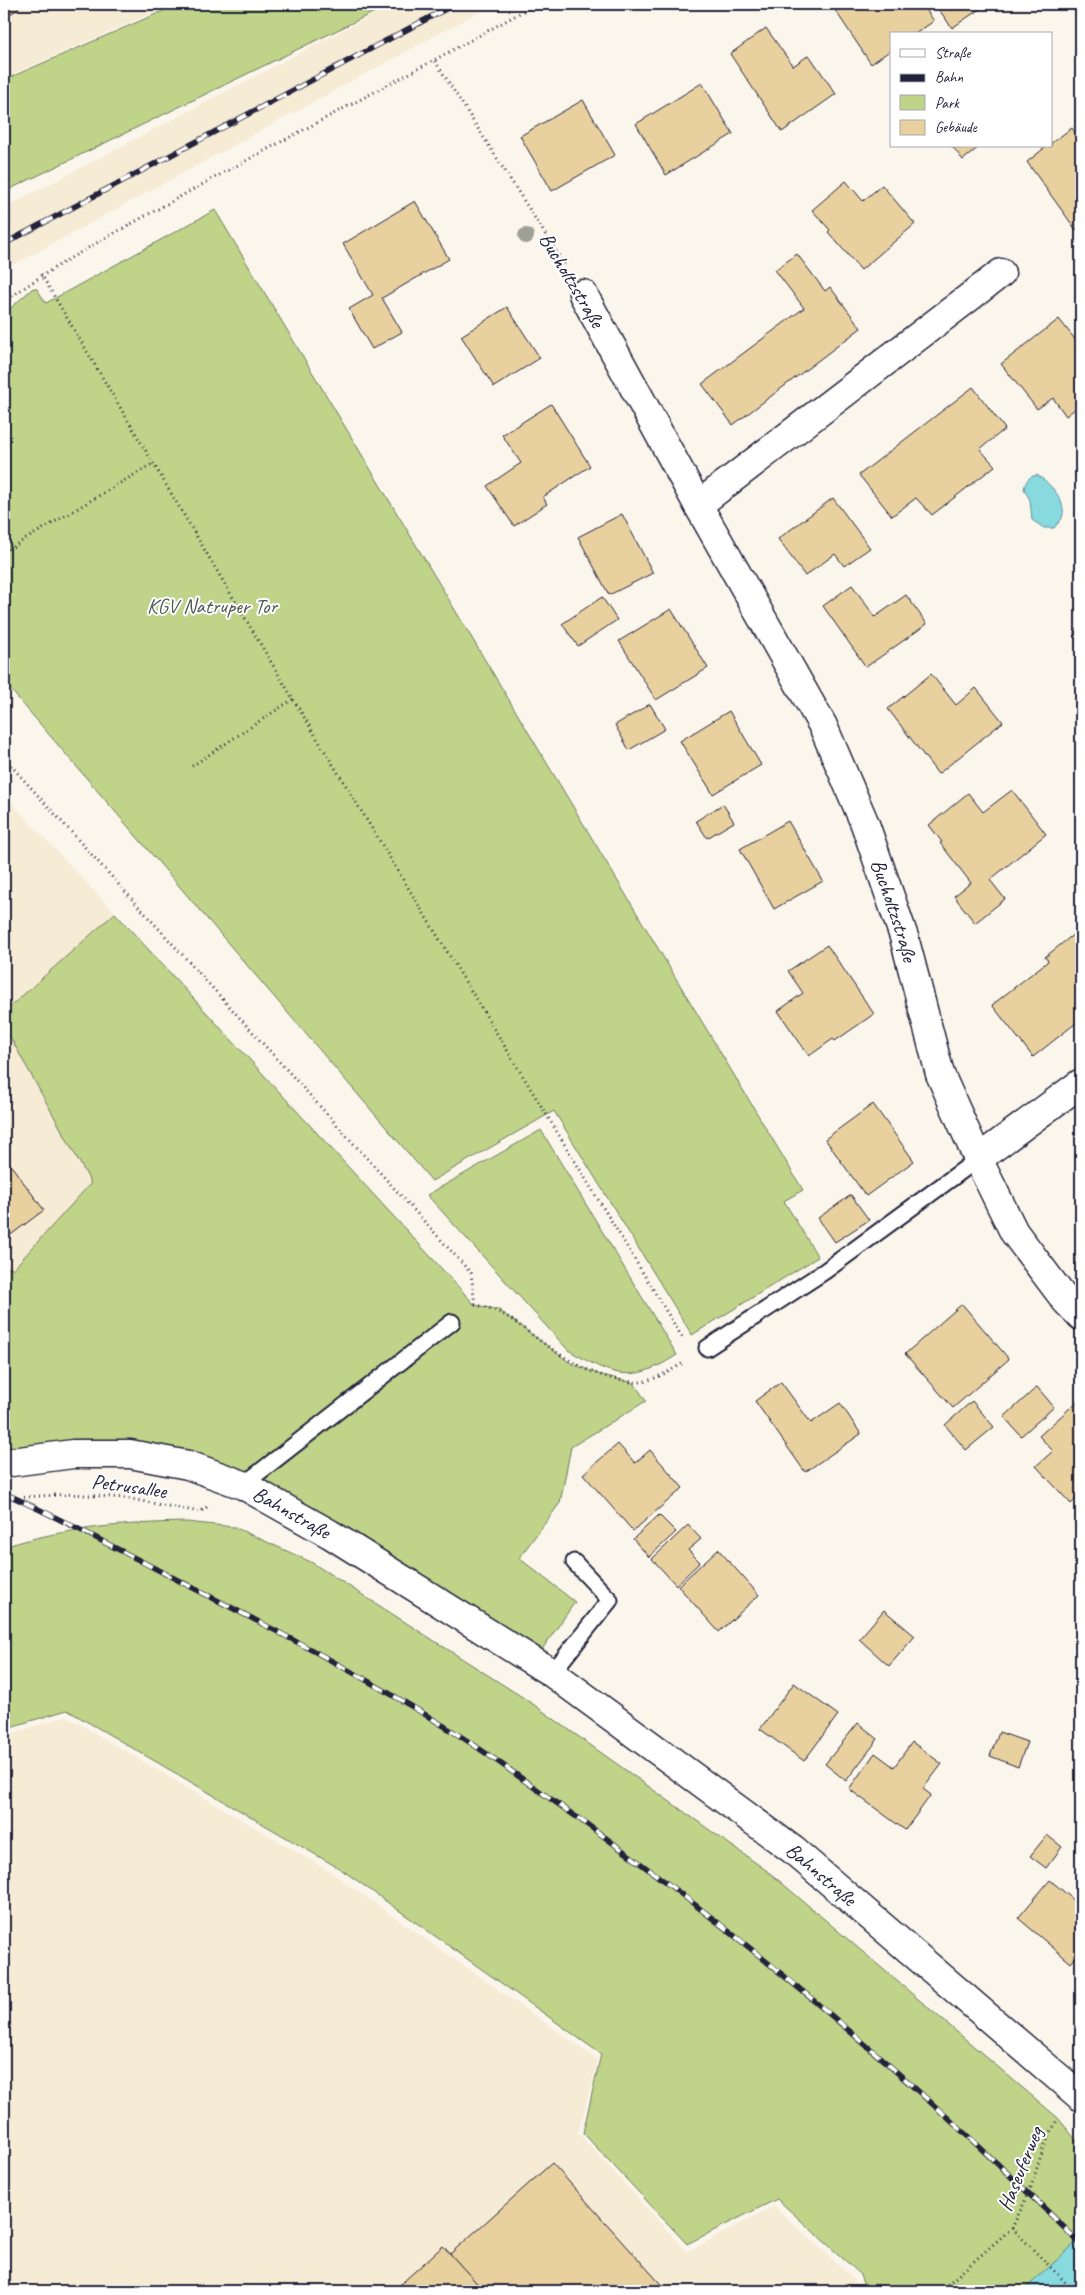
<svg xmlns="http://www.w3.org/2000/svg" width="1085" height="2295" font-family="Caveat,sans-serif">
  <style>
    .built { fill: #f6ebd5 }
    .green { fill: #bfd389; stroke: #707a62 }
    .water { fill: #88dadf; stroke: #5f909d }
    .building { fill: #e9d09f; stroke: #22223b }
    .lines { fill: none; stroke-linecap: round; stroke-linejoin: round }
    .service-casing { stroke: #22223b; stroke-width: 19 }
    .minor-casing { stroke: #22223b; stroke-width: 31 }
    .path { stroke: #22223b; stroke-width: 3; stroke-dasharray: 1 4; stroke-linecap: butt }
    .service { stroke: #fff; stroke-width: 15 }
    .minor { stroke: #fff; stroke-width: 28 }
    .rail-casing { stroke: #22223b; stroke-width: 5.5 }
    .rail { stroke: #fff; stroke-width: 4; stroke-dasharray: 11; stroke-linecap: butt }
    .tree { fill: #9e9f97 }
    .labels { text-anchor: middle; stroke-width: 4; stroke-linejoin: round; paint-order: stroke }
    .street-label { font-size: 21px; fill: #22223b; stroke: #fff }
    .park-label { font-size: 21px; fill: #515752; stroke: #fff }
  </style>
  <rect width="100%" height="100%" fill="#fbf6ec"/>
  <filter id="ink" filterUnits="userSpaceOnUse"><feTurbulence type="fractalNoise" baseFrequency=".02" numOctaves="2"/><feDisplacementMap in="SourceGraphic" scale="10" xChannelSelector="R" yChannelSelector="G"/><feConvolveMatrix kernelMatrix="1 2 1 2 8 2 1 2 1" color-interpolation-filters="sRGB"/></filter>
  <g filter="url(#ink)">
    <g class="built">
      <polygon points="4,4 173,4 4,78"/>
      <polygon points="393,4 494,4 4,270 4,208"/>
      <polygon points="4,795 115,913 4,1012"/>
      <polygon points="4,1026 92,1183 14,1268 4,1268"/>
      <polygon points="66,1716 332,1873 598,2060 578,2133 687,2252 774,2206 853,2278 858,2291 4,2291 4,1736"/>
    </g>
    <g class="green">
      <polygon points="179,4 391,4 4,192 4,80"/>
      <polygon points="215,210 803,1190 784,1201 818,1257 692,1335 554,1111 432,1181 4,682 4,314 33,288 37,289 46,303"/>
      <polygon points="115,913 475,1305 499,1310 569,1362 598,1374 634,1383 646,1401 571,1447 560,1503 519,1558 575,1602 534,1661 188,1465 17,1460 4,1446 4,1268 14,1268 91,1183 4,1026 4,1012"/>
      <path d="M541,1130L677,1355C631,1385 613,1376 568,1350L427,1195Z"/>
      <path d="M187,1522L234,1527L311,1562L530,1702L770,1873L1058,2118L1081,2146V2238L1023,2291H866L859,2273L777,2199L687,2244L583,2133L601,2054L342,1870L67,1710L4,1729V1547C62,1528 126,1523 187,1522Z"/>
    </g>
    <g class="water">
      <path d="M1037,475C1050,483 1068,502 1062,518C1060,522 1056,525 1054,528H1044L1032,520L1030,500L1024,489C1026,480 1028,477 1037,475Z"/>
      <polygon points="1081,2238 1081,2291 1023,2291"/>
    </g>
    <g class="building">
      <polygon points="4,4 16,4 19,9 4,17"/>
      <polygon points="831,4 922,4 934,21 915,34 891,34 891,50 871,64"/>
      <polygon points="935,4 987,4 952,28"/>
      <polygon points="766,28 793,66 809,55 836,94 782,132 730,54"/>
      <polygon points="702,83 733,134 666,175 636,124"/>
      <polygon points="583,100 615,155 552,191 520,136"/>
      <polygon points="1072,128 1081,141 1081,226 1076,230 1027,162 1047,146 1051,146 1051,143"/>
      <polygon points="952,146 980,146 963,160"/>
      <polygon points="846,181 863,201 882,185 915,224 861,270 828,232 830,230 812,210"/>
      <polygon points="415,201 449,259 382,298 402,332 372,349 349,309 373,295 343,244"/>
      <polygon points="797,254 825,291 830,287 861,328 733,425 702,384 804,308 775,270"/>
      <polygon points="507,307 540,358 494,387 461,336"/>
      <polygon points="1059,319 1081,347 1081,404 1066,416 1053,398 1037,409 1001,364"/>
      <polygon points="973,387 1005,429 980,449 995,466 932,515 916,498 892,516 859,475"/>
      <polygon points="551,404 590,466 543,497 547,504 514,526 487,486 521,463 502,435"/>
      <polygon points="833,498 870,548 844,566 835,554 805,576 778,539"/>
      <polygon points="622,514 653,573 609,595 578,537"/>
      <polygon points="852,585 875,617 906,595 927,624 866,667 823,606"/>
      <polygon points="602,597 617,620 578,646 562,624"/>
      <polygon points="671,609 708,668 656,700 619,641"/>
      <polygon points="931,674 956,705 976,688 1003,722 938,774 888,709"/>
      <polygon points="650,704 665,729 629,750 615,725"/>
      <polygon points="729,711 761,765 713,794 680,741"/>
      <polygon points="1012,790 1046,834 990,880 1005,899 975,923 954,896 971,883 940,843 942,842 929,825 968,793 983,812"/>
      <polygon points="723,804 734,822 707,838 696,821"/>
      <polygon points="788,821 823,881 774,909 740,849"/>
      <polygon points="1079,930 1081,932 1081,979 1076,983 1081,990 1081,1019 1033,1057 992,1005 1048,961 1045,957"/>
      <polygon points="827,945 874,1014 835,1041 833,1039 809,1056 778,1011 803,993 788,971"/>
      <polygon points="873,1104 914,1161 866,1196 825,1139"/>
      <polygon points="4,1156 44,1210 4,1240"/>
      <polygon points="851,1195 869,1220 835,1242 818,1218"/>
      <polygon points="962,1304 1009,1359 953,1408 905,1354"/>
      <polygon points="781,1382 811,1423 840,1403 861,1434 805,1472 755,1401"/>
      <polygon points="1037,1387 1054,1407 1021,1436 1004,1417"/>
      <polygon points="1080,1399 1081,1494 1071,1504 1036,1466 1053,1451 1039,1436"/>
      <polygon points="972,1401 994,1427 966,1450 945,1425"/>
      <polygon points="618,1444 635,1463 650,1450 683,1488 633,1531 583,1474"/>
      <polygon points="659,1515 676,1532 649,1557 633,1539"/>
      <polygon points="688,1525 701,1539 688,1550 700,1562 676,1585 652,1559"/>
      <polygon points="718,1549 759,1595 719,1632 678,1586"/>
      <polygon points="884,1610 915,1636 889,1666 859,1639"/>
      <polygon points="794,1683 838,1715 804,1761 760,1729"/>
      <polygon points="858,1723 878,1739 846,1781 825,1764"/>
      <polygon points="999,1732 1027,1742 1018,1767 990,1756"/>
      <polygon points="912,1742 942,1764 923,1789 931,1795 905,1830 849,1789 875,1753 894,1767"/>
      <polygon points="1047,1835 1062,1847 1046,1868 1030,1856"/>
      <polygon points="1050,1880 1081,1906 1081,1951 1071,1963 1018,1918"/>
      <polygon points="552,2163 667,2291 484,2291 450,2254"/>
      <polygon points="443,2246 484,2291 393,2291"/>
    </g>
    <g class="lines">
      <g class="service-casing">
        <g id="service">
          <polyline points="707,1348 825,1271 978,1159"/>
          <polyline points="243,1485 452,1322"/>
          <polyline points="552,1673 610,1600 574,1562"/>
        </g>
      </g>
      <g class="minor-casing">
        <g id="minor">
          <path id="s1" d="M583,294L698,505L823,726L865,824L904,937L940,1074L978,1159L1014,1232L1066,1301L1081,1316"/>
          <polyline points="698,505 1001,273"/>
          <polyline points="978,1159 1081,1083"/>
          <path id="s2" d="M4,1463L73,1454H130L188,1465L243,1485L330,1534L552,1673L793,1850L1081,2097"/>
        </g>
      </g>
      <g class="path">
        <polyline points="435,61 566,267"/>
        <polyline points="41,274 293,699 682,1337"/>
        <path d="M4,302C58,262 117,232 176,199C295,133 417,71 536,4"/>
        <polyline points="4,552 154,463"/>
        <polyline points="4,758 471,1273 475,1305"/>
        <polyline points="192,766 293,699"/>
        <path d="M475,1305C499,1308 512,1320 531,1334C561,1356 593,1379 633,1382C650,1384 671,1370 685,1362"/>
        <polyline points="24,1497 72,1494 125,1498 200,1512 207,1507"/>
        <polyline points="4,1500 13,1498"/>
        <polyline points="1012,2228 1074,2291"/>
        <polyline points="940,2291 1012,2228 1029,2193 1043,2149 1057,2120"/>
      </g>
      <use href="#service" class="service"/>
      <use href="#minor" class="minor"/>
      <g class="rail-casing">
        <g id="rail">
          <polyline points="4,244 455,4"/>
          <path d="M4,1493C58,1517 111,1546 164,1573C264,1624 365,1676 460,1736C490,1755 519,1777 548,1797C739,1929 915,2081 1081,2244"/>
        </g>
      </g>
      <use href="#rail" class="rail"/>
    </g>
    <circle class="tree" cx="526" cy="236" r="8"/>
  </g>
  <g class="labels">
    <g class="street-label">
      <text transform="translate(572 280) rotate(59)" y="7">Bucholtzstraße</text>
      <text dy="7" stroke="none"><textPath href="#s1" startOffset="692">Bucholtzstraße</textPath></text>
      <text transform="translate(129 1486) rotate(8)" y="7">Petrusallee</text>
      <text dy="7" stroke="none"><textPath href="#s2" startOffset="300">Bahnstraße</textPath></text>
      <text dy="7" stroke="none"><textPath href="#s2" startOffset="942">Bahnstraße</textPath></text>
      <text transform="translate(1020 2169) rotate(-68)" y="7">Haseuferweg</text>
    </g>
    <g class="park-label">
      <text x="212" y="613">KGV Natruper Tor</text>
    </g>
  </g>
  <rect width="1085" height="2295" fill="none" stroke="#fff" stroke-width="20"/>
  <rect x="10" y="10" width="1065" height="2275" fill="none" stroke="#22223b" stroke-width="2" filter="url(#ink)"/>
  <rect x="890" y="32" width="162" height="115" fill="#ffffff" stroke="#a7a7b1"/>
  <rect x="900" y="49" width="25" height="8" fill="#ffffff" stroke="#a7a7b1"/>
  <text x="935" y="58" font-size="15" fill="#22223b">Straße</text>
  <rect x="900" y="74" width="25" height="8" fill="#22223b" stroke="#a7a7b1"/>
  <text x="935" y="82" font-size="15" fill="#22223b">Bahn</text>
  <rect x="900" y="95" width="25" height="15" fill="#bfd389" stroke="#a7a7b1"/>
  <text x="935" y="108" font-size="15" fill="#22223b">Park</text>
  <rect x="900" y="120" width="25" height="15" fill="#e9d09f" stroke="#a7a7b1"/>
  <text x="935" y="132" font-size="15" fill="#22223b">Gebäude</text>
</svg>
